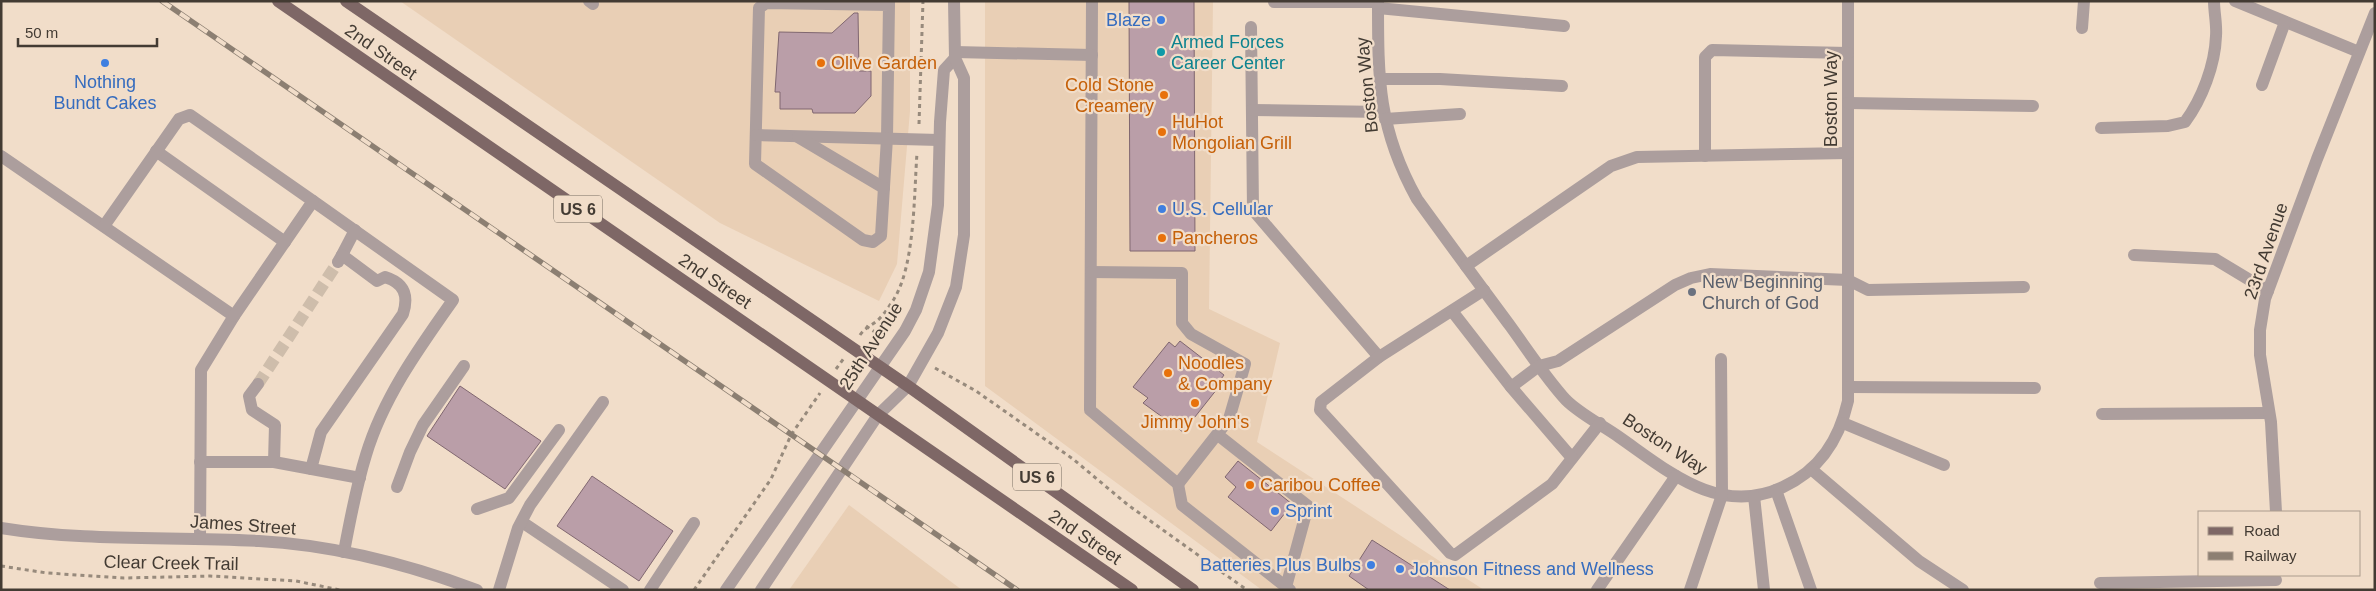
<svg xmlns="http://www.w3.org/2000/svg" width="2376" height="591" font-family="Arial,sans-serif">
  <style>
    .built { fill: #e9cfb5 }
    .building { fill: #ba9ea8; stroke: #806770 }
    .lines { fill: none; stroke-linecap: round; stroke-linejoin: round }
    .minor-tunnel { stroke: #cebdab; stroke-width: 12; stroke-dasharray: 12 6; stroke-linecap: butt }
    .path { stroke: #978a7c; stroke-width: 3; stroke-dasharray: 4 4; stroke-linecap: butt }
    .minor { stroke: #ac9e9d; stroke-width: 12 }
    .major { stroke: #7e6766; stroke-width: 12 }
    .rail-casing { stroke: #8c7f72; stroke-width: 5.5 }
    .rail { stroke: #f1ddc9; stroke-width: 4; stroke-dasharray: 11; stroke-linecap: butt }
    .shop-dot { fill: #3f7fe0; stroke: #f1ddc9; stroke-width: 2 }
    .culture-dot { fill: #0f9aa8; stroke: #f1ddc9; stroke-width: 2 }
    .food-dot { fill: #e8710a; stroke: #f1ddc9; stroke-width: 2 }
    .worship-dot { fill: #6b7280; stroke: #f1ddc9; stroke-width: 2 }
    .labels { text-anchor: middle; stroke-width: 4.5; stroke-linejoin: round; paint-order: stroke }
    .shield { fill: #f1ddc9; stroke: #776c60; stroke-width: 1 }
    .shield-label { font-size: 16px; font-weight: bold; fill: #433b33 }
    .shop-label { font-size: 18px; fill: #366cbe; stroke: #f1ddc9; text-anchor: start }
    .culture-label { font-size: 18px; fill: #0d838f; stroke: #f1ddc9; text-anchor: start }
    .street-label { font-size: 18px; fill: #433b33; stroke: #f1ddc9 }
    .food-label { font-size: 18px; fill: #c56008; stroke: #f1ddc9; text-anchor: start }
    .worship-label { font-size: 18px; fill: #5b616d; stroke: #f1ddc9; text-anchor: start }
  </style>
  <rect width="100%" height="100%" fill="#f1ddc9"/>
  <g class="built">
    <polygon points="400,1 910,1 910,111 897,264 879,301 720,223"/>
    <polygon points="985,1 1213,1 1209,309 1280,343 1257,442 1484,590 1262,590 985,386"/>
    <polygon points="849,505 962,590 789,590"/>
  </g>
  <g class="building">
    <polygon points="1129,1 1194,1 1195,251 1130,251"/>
    <polygon points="854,13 858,13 859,71 871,71 871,96 855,113 813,113 812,109 780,109 780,92 775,92 779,32 832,33"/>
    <polygon points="1180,341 1224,375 1219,382 1221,384 1183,432 1143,403 1148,398 1133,387 1169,342 1175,347"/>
    <polygon points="460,386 541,441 505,489 427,436"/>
    <polygon points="1238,461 1292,504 1271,531 1228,497 1236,487 1225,477"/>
    <polygon points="592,476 673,531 639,581 557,526"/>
    <polygon points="1372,540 1394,554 1450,590 1369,590 1349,576"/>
  </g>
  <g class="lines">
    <polyline class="minor-tunnel" points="258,384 338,262"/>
    <g class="path">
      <polyline points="919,124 923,1"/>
      <polyline points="866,326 882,337"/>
      <path d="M860,335C866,326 874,325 880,318C885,313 890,305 894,299C915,265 914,194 917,153"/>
      <polyline points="935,368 976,391 1073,459 1128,505 1247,590"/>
      <polyline points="836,369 844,358"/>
      <polyline points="1,566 47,573 124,578 210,576 296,581 340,590"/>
      <polyline points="694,590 771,479 791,435 820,393"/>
    </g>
    <g class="minor">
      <polyline points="589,1 593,4"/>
      <polyline points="889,1 889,5 887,138 881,236 873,242 863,240 755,164 759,8 766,3 889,5"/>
      <polyline points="1092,1 1090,410 1178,484 1182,505 1290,590"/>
      <path d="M1378,1C1378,80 1378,129 1417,199C1448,242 1480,285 1511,327C1529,352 1546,378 1566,400C1580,414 1602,425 1619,437C1668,471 1719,517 1783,487C1820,470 1839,440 1848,401V1"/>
      <polyline points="2235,1 2359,52"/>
      <polyline points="1274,2 1378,2"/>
      <polyline points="1378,8 1564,26"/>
      <polyline points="1251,27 1253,210 1379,357"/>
      <polyline points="2082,28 2084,1"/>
      <polyline points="955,52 1092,55"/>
      <polyline points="1380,79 1440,79 1562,86"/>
      <polyline points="2262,85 2285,22"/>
      <polyline points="1848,103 2033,106"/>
      <polyline points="1252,110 1383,112"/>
      <polyline points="1385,119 1460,114"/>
      <path d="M2101,128L2168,126L2185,122C2202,99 2215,65 2216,36C2217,25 2214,12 2214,1"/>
      <polyline points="756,135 939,140"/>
      <polyline points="798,137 884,188"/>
      <polyline points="156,151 285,242"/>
      <polyline points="1,156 234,316 201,370 200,539"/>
      <polyline points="1705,156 1705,57 1712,50 1848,53"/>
      <path d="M313,201L453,300C419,348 383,398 366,455C356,487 350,520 344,552"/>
      <polyline points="104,226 179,119 190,115 313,201 234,316"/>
      <polyline points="342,255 355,230"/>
      <polyline points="2134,255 2215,259 2268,291"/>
      <polyline points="1466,266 1611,166 1637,157 1848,153"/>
      <polyline points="1091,272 1182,273 1182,323 1191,334 1245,364 1229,419 1178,484"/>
      <polyline points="1484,290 1379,357 1321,402 1320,410 1450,553 1455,555 1552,484 1600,423"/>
      <polyline points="1452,311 1511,387 1572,458"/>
      <polyline points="258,384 249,396 252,410 275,425 274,462"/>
      <polyline points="1511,387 1539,366 1558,361 1675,285 1691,278 1710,274 1848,280 1868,290 2024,287"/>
      <polyline points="1848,387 2035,388"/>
      <polyline points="2102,414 2269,413"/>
      <polyline points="1843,423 1944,465"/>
      <polyline points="1218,435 1308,506 1286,587"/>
      <polyline points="200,462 274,462 360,478"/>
      <path d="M311,469L321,432L403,314C409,295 404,283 385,277L377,281L342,255L338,262"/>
      <polyline points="1811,469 1919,561 1963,590"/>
      <polyline points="397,487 410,452 423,425 464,366"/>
      <polyline points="1776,490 1811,590"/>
      <polyline points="1754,496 1764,590"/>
      <polyline points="477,509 509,498 559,430"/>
      <polyline points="2276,512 2271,422 2260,355 2260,330 2265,299 2317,159 2375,13"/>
      <polyline points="522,522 623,590"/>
      <path d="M1,528C87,542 173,536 259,541C334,545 407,564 477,590"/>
      <polyline points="2100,583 2276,580"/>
      <polyline points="499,590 518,528 530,505 603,402"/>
      <polyline points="650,590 694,523"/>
      <polyline points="726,590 905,331 916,310 929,272 938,205 940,122 944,70 955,58"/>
      <polyline points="761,590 878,415 908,386 938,333 956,287 964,235 964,78 955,58 954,1"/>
      <polyline points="1597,590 1676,476"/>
      <polyline points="1690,590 1722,495 1721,359"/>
    </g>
    <g class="major">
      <polyline points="278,1 1132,590"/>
      <polyline points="346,1 908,386 1193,590"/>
    </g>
    <g class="rail-casing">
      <polyline id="rail" points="162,1 1017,590"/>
    </g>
    <use href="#rail" class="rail"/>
  </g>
  <g class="shop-dot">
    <circle cx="1161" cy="20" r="5"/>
    <circle cx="105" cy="63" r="5"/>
    <circle cx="1162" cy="209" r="5"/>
    <circle cx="1275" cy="511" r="5"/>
    <circle cx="1371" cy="565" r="5"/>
    <circle cx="1400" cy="569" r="5"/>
  </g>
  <circle class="culture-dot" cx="1161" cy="52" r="5"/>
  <g class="food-dot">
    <circle cx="821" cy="63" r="5"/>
    <circle cx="1164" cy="95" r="5"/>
    <circle cx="1162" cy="132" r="5"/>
    <circle cx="1162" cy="238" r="5"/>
    <circle cx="1168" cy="373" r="5"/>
    <circle cx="1195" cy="403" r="5"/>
    <circle cx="1250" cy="485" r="5"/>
  </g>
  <circle class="worship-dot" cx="1692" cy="292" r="5"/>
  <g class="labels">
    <g class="shield">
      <rect x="554" y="195.5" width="48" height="27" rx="4"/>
      <rect x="1013" y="463.5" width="48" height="27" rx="4"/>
    </g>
    <g class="shield-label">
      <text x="578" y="215">US 6</text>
      <text x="1037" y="483">US 6</text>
    </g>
    <g class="shop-label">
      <text x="1151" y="26" text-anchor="end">Blaze</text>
      <text x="105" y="88" text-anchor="middle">Nothing<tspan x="105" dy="21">Bundt Cakes</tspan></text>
      <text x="1172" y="215">U.S. Cellular</text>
      <text x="1285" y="517">Sprint</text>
      <text x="1361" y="571" text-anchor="end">Batteries Plus Bulbs</text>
      <text x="1410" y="575">Johnson Fitness and Wellness</text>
    </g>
    <g class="culture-label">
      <text x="1171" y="48">Armed Forces<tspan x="1171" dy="21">Career Center</tspan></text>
    </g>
    <g class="street-label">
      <text transform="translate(381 52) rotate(35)" y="6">2nd Street</text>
      <text transform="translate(1367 85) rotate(-96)" y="6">Boston Way</text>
      <text transform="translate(1831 99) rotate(-90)" y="6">Boston Way</text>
      <text transform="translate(2266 251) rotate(-71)" y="6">23rd Avenue</text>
      <text transform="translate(715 281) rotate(34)" y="6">2nd Street</text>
      <text transform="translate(871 346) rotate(-57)" y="6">25th Avenue</text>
      <text transform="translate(1665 444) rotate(33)" y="6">Boston Way</text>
      <text transform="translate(243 525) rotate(4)" y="6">James Street</text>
      <text transform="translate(1085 537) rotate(34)" y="6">2nd Street</text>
      <text transform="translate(171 563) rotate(1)" y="6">Clear Creek Trail</text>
    </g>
    <g class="food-label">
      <text x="831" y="69">Olive Garden</text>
      <text x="1154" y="91" text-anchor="end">Cold Stone<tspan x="1154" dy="21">Creamery</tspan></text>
      <text x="1172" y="128">HuHot<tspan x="1172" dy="21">Mongolian Grill</tspan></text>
      <text x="1172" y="244">Pancheros</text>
      <text x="1178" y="369">Noodles<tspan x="1178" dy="21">&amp; Company</tspan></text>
      <text x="1195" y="428" text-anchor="middle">Jimmy John's</text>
      <text x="1260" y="491">Caribou Coffee</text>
    </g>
    <g class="worship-label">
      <text x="1702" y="288">New Beginning<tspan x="1702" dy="21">Church of God</tspan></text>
    </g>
  </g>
  <rect width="2376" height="591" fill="none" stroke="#433b33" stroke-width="5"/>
  <rect x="2198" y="511" width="162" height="65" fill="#f1ddc9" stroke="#ab9c8d"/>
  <rect x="2208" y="527" width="25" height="8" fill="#7e6766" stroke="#ab9c8d"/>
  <text x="2244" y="536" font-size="15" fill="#433b33">Road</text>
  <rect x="2208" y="552" width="25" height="8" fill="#8c7f72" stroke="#ab9c8d"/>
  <text x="2244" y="561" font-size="15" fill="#433b33">Railway</text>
  <path d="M18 38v8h139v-8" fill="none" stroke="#433b33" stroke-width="2.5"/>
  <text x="25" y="38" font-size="15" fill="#433b33" stroke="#f1ddc9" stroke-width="4" paint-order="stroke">50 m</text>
</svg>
